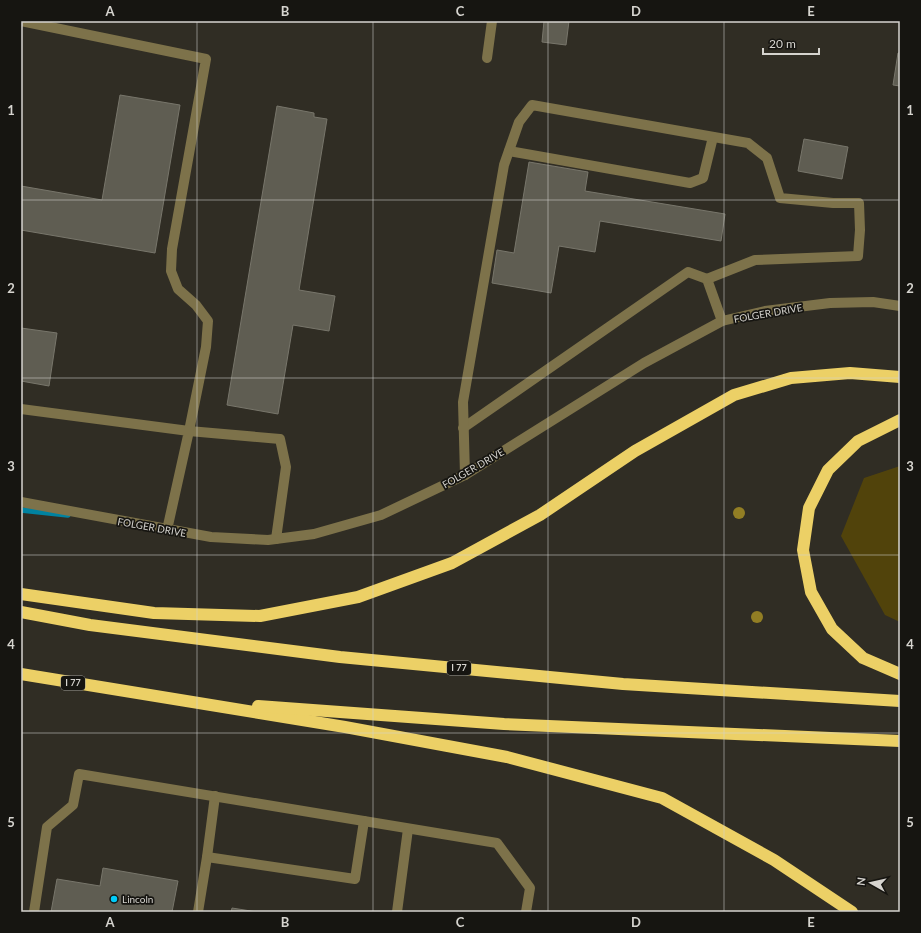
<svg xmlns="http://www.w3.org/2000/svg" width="921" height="933" font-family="Lato,sans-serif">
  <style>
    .green { fill: #51430b }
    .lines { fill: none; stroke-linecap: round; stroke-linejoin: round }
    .stream { stroke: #0082a0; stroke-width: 5.5 }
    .building { fill: #5f5d52; stroke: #78766b }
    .minor { stroke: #7d724a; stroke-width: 10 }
    .highway { stroke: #ecd066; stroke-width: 12 }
    .tree { fill: #927e24 }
    .grid { fill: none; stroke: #d6d4cf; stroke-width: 1; stroke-opacity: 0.55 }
    .poi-dot { fill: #00cbf9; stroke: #161511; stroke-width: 1.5 }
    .labels { text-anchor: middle; stroke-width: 3.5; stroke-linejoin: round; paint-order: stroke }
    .shield { fill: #161511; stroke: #9c9b96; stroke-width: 1 }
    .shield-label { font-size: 9px; font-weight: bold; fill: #d6d4cf }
    .street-label { font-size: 10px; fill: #d6d4cf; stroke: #161511 }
    .poi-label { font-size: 10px; fill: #d6d4cf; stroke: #161511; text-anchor: start }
    .neatline { fill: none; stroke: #d6d4cf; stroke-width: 1.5 }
    .grid-label { font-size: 13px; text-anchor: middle; font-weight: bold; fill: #d6d4cf }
  </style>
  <rect width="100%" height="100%" fill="#302d24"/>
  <polygon class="green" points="900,466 900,622 885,615 841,536 864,478"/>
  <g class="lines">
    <polyline class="stream" points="21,510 68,515"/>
  </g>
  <g class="building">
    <polygon points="544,21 569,21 566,45 542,42"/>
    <polygon points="898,53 900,53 900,86 893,85"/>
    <polygon points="120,95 180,105 155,253 21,230 21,186 102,200"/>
    <polygon points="277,106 314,113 314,117 327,119 299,290 335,296 329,331 293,325 278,414 227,405"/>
    <polygon points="804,139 848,147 842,179 798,171"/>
    <polygon points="529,162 588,172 585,191 725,214 721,241 600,221 595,252 559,246 551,293 492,283 497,250 514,253"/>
    <polygon points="21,328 57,333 49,386 21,381"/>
    <polygon points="103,868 178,881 172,912 51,912 57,879 100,886"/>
    <polygon points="232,908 257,912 231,912"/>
  </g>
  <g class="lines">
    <g class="minor">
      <polyline points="21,21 206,59 172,249 171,271 178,289 196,305 208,321 206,347 189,431 280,439 286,467 276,539"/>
      <polyline points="487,58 492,21"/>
      <polyline points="509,151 690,183 703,178 713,137"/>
      <polyline points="21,409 189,431 167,530"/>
      <polyline points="463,428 688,272 707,279 722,321"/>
      <polyline points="465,475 463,402 504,165 519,122 532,105 748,143 767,158 780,198 833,203 859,203 860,230 858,256 755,260 707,279"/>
      <polyline points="21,502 211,537 268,540 314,534 381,515 465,475 644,363 722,321 765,311 830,303 873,302 900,306"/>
      <polyline points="215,796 207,857 355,879 364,821"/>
      <polyline points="34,912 47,827 73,805 79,774 497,843 530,888 526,912"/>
      <polyline points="198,912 207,857"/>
      <polyline points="397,912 408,829"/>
    </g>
    <g class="highway">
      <polyline points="900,420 858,441 828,470 809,508 803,550 811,592 832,629 863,658 900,674"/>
      <polyline points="21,594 154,613 260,616 358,597 452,563 540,515 635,451 734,395 791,378 850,373 900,377"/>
      <polyline points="21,612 90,625 340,657 623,684 900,701"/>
      <polyline points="21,674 345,727 507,757 662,798 774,860 852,912"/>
      <polyline points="258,706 504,724 900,741"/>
    </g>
  </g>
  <g class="tree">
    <circle cx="739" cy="513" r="6"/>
    <circle cx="757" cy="617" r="6"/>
  </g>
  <path class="grid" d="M197,21V912M373,21V912M548,21V912M724,21V912M21,200H900M21,378H900M21,555H900M21,733H900"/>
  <circle class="poi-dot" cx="114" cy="899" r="4"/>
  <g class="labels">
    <g class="shield">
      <rect x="447" y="661" width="24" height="14" rx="3"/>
      <rect x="61" y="676" width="24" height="14" rx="3"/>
    </g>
    <g class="shield-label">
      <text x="459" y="671">I 77</text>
      <text x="73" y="686">I 77</text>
    </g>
    <g class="street-label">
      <text transform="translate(768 313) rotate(-10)" y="4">FOLGER DRIVE</text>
      <text transform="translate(473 468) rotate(-30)" y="4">FOLGER DRIVE</text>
      <text transform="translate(152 527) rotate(10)" y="4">FOLGER DRIVE</text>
    </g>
    <g class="poi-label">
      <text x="122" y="903">Lincoln</text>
    </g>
  </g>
  <rect width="921" height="933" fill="none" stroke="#161511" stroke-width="44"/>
  <g transform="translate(871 883) rotate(278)" stroke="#161511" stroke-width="3" paint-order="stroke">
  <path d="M0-3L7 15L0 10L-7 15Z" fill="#d6d4cf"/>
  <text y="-6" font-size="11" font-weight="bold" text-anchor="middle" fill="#d6d4cf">N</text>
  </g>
  <path d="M763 48v6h56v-6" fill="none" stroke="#d6d4cf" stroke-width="2"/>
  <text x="769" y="48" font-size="12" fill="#d6d4cf" stroke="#161511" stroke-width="3" paint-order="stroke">20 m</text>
  <rect x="22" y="22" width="877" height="889" class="neatline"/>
  <g class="grid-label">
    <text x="110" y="16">A</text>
    <text x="285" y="16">B</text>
    <text x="460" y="16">C</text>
    <text x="636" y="16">D</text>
    <text x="811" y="16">E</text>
    <text x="11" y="115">1</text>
    <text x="910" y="115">1</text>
    <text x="11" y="293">2</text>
    <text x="910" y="293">2</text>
    <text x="11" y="471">3</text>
    <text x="910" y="471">3</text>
    <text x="11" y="649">4</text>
    <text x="910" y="649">4</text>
    <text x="11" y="827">5</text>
    <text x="910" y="827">5</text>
    <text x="110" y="927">A</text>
    <text x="285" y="927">B</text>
    <text x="460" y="927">C</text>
    <text x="636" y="927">D</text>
    <text x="811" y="927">E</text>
  </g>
</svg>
